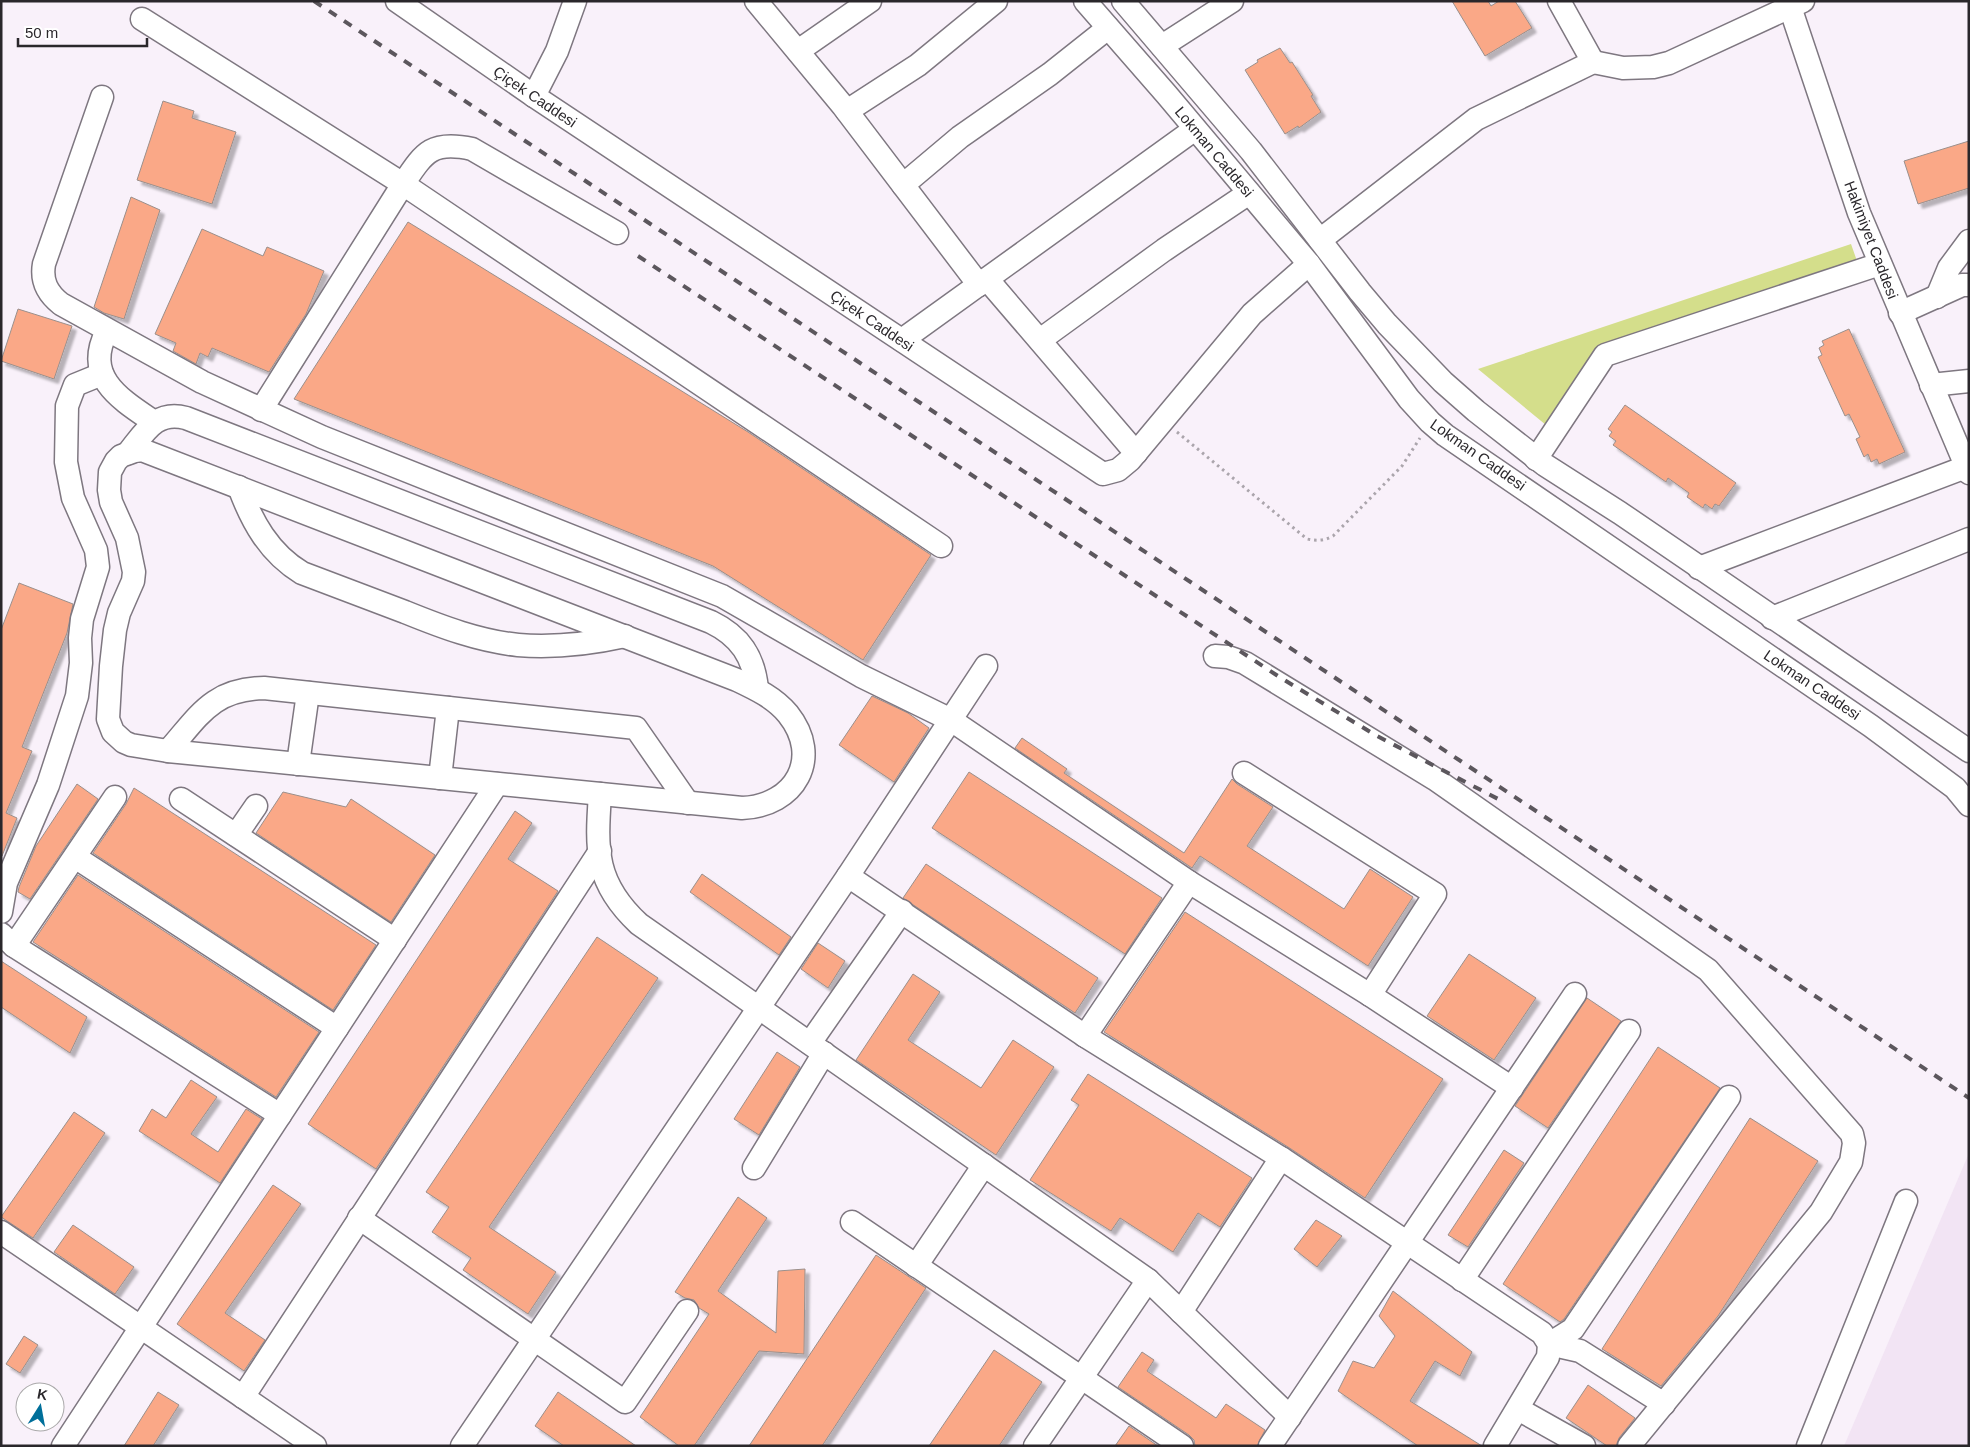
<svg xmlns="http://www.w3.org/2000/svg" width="1970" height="1447" font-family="Helvetica,sans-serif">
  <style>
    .built { fill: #f2e4f4 }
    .green { fill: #d4de8b }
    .building { fill: #faa887; stroke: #9a8f8b; filter: url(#shadow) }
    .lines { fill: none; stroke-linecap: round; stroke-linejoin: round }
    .minor-casing { stroke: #7e7780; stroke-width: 25 }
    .path { stroke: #aba5ac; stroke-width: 3; stroke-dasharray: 2.5 4; stroke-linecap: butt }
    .minor { stroke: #fff; stroke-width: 22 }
    .rail { stroke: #5c575d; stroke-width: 4; stroke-dasharray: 9 9; stroke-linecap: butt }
    .labels { text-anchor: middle; stroke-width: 4; stroke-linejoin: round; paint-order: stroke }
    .street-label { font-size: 15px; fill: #2a272b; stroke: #fff }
  </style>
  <defs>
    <filter id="shadow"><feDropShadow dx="4.5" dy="4.5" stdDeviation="1" flood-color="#0004"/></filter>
  </defs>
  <rect width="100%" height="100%" fill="#f9f1fa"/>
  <polygon class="built" points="1969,1153 1969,1446 1844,1446"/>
  <polygon class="green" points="1851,244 1857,261 1598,349 1546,425 1478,369"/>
  <g class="building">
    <polygon points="1452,1 1488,1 1491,6 1499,1 1515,1 1532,28 1485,56"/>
    <polygon points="1280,48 1290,63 1292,62 1313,95 1311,96 1321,112 1299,128 1298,126 1285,134 1245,70 1258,62 1257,60"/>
    <polygon points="163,101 194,111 192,118 236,132 212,204 137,180"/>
    <polygon points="1969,141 1969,188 1918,204 1904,161"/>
    <polygon points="131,197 160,210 124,319 104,313 94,307"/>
    <polygon points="408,222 748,432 931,555 863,660 713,566 294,399"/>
    <polygon points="202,229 263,256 267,247 324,271 306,314 269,372 212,348 208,357 200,353 196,364 173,351 176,343 155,334"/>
    <polygon points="18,309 72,326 54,379 1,361"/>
    <polygon points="1849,329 1905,452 1879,464 1877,459 1871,462 1868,454 1864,457 1856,439 1860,437 1849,414 1845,416 1818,357 1822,355 1819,348 1824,345 1822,341"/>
    <polygon points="1625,405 1736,483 1719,506 1715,504 1712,509 1705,504 1703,508 1687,497 1689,493 1668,478 1666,482 1613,445 1616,441 1609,436 1612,432 1608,429"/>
    <polygon points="19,583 73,604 67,633 22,747 32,751 6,813 17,818 2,856 1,630"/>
    <polygon points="872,696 908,713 929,728 894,782 839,745"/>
    <polygon points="1022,738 1067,769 1064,773 1184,853 1232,779 1237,784 1273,807 1247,846 1344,909 1370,869 1413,897 1368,966 1200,856 1192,868 1015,748"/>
    <polygon points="969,772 1162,898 1125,954 932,828"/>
    <polygon points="77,784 98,799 30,899 18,892 19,887 36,846"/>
    <polygon points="134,788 376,945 333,1010 93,853 126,804"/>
    <polygon points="283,792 346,807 351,799 435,855 391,922 256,833"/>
    <polygon points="515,811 532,823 508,859 558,891 376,1169 308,1124"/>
    <polygon points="926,864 1098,978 1075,1013 903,898"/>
    <polygon points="702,874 791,937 779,955 690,892"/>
    <polygon points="78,875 319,1032 276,1097 33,942"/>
    <polygon points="1185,912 1443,1079 1365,1198 1288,1147 1104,1032"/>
    <polygon points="597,937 658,978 489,1227 556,1272 528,1314 463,1270 471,1258 432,1232 449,1207 426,1192"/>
    <polygon points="818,943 845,961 828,988 801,969"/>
    <polygon points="1469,954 1536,998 1494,1060 1427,1016"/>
    <polygon points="1,961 87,1017 70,1053 1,1007"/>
    <polygon points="913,974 940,992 908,1040 981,1088 1013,1040 1054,1067 996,1155 856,1060"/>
    <polygon points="1587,998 1621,1021 1548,1128 1515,1106"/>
    <polygon points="1658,1047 1720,1088 1564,1319 1560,1322 1503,1284"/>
    <polygon points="777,1052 800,1067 759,1135 734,1119"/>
    <polygon points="1088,1074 1252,1178 1220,1227 1198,1213 1173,1252 1120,1218 1111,1231 1030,1180 1079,1105 1071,1100"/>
    <polygon points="191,1080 217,1097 191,1134 218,1152 246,1109 262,1119 220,1183 139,1131 152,1109 166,1118"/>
    <polygon points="74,1112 105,1133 33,1238 1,1217"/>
    <polygon points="1750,1118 1818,1161 1718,1316 1661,1386 1602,1349"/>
    <polygon points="1504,1150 1524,1163 1468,1247 1448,1235"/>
    <polygon points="273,1185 301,1204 225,1313 265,1340 244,1371 177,1324"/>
    <polygon points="738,1197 767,1218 718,1291 776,1333 778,1271 805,1269 804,1354 759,1351 694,1446 679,1446 640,1417 709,1314 699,1308 694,1300 685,1298 675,1292"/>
    <polygon points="1316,1220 1342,1236 1317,1267 1294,1249"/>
    <polygon points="73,1225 134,1267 115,1294 54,1252"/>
    <polygon points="876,1255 926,1288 822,1446 749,1446"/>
    <polygon points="1393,1291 1472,1352 1460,1376 1435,1361 1410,1401 1482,1446 1418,1446 1338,1391 1353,1361 1374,1368 1395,1336 1379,1316"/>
    <polygon points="24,1336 38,1345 20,1373 6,1364"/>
    <polygon points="994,1350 1042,1382 999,1446 929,1446"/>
    <polygon points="1142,1352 1154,1360 1147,1371 1216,1418 1226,1404 1265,1430 1257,1446 1195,1446 1194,1440 1189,1435 1118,1387"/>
    <polygon points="1588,1385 1635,1418 1619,1438 1616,1446 1607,1446 1566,1418"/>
    <polygon points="158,1392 179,1405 153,1446 124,1446"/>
    <polygon points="558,1392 636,1446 564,1446 535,1426"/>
    <polygon points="1129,1426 1158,1446 1115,1446"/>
  </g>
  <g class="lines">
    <g class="minor-casing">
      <g id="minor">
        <polyline points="397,1 534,96 1103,474 1118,470 1130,460 1252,314 1309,264"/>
        <polyline points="756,1 843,106 979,285"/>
        <polyline points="1085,1 1167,95 1309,264 1409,399 1430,422 1445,435 1871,726 1955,788 1969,805"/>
        <polyline points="1123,1 1251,151 1360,292 1387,324 1443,382 1476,411 1545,465 1620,513 1969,751"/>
        <polyline points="1559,1 1593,62"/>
        <polyline points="1788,1 1859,213 1969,473"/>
        <polyline points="142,19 403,184 941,546"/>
        <polyline points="1162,46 1232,1"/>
        <polyline points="798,51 870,1"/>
        <polyline points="534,96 557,51 575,1"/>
        <path d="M102,97L44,264C41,281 47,293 61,304L202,382L322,437L722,596L861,676L951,720L1189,882L1370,995L1512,1088"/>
        <polyline points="847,111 918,65 996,1"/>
        <polyline points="903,185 960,137 1050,74 1108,28"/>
        <polyline points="1320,240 1476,119 1593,62 1623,68 1653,67 1669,63 1803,1"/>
        <polyline points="987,279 1136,453"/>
        <polyline points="1937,297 1949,268 1969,241"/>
        <polyline points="1900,313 1962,285 1969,285"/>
        <path d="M107,331C83,377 120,399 154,422"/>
        <polyline points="902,340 1195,129"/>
        <polyline points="1040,340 1164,250 1249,193"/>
        <polyline points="1931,385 1969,381"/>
        <path d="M261,410L403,184C424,153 431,140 472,149L617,233"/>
        <path d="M142,450L737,680C756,689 775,698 788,714C823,758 795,806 742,808L168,751L131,745L124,742L113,732L108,719L111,666L115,630L119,613L133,581L134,572L127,538L111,502L109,490L110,472L116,461L121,456L135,451Z"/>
        <path d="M128,453C145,432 156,410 186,418L711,622C740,636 754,657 757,689"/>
        <polyline points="1536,459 1605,355 1880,264"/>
        <path d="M239,487C252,522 269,553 302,573C336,586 371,599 405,612C442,627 479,641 518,645C554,648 589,644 625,636"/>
        <polyline points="1699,568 1966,467"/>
        <polyline points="1772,618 1969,539"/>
        <polyline points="1215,656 1228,657 1245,663 1435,779 1708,970 1852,1134 1854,1143 1851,1162 1821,1212 1629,1446"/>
        <path d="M168,751C199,716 212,689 264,688L636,728L688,803"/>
        <polyline points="298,764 308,693"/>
        <polyline points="1244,773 1435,894 1370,995"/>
        <polyline points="440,778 448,708"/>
        <path d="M600,794C596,851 595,883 639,924L1148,1280L1290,1417"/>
        <polyline points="181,799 395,940"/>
        <polyline points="236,835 256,806"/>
        <polyline points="75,857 337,1028"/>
        <polyline points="848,876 1085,1036 1281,1158 1542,1333 1549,1344 1548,1357 1495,1446"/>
        <polyline points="1,912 6,883 48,785 77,696 81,663 80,638 82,619 98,567 96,550 73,498 66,462 67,406 75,385 102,374"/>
        <polyline points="1,934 14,946 280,1115"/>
        <polyline points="14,946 115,797"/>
        <polyline points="1085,1036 1189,882"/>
        <polyline points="810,1043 902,911"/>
        <polyline points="754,1168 824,1053"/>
        <polyline points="359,1218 625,1402 687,1311"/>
        <polyline points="852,1222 1182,1446"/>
        <polyline points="1,1232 315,1446"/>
        <polyline points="916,1266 984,1165"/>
        <polyline points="1462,1280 1629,1031"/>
        <polyline points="1181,1312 1281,1158"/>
        <polyline points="1549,1344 1573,1329 1729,1097"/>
        <polyline points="1549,1344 1580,1351 1664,1404"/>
        <polyline points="243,1397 600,851"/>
        <polyline points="1518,1409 1584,1446"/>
        <polyline points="63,1446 497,784"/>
        <polyline points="462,1446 848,876 986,666"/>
        <polyline points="1035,1446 1148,1280"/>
        <polyline points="1270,1446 1575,994"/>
        <polyline points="1808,1446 1906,1201"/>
      </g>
    </g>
    <path class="path" d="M1177,432L1307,539C1317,541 1324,541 1333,536L1402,466L1420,438"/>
    <use href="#minor" class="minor"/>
    <g class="rail">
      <polyline points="314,1 1969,1098"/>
      <polyline points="638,256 1281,678 1377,736 1500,800"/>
    </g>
  </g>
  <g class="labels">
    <g class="street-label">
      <text transform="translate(535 97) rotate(34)" y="5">Çiçek Caddesi</text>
      <text transform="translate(1214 152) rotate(50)" y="5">Lokman Caddesi</text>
      <text transform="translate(1871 240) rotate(69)" y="5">Hakimiyet Caddesi</text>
      <text transform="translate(872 321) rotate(34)" y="5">Çiçek Caddesi</text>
      <text transform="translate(1478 455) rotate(35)" y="5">Lokman Caddesi</text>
      <text transform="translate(1812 685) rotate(34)" y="5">Lokman Caddesi</text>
    </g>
  </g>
  <rect width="1970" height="1447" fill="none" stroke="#2a272b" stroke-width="5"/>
  <g transform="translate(40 1407) rotate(11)"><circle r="24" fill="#ffffff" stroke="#aaa9aa"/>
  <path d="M0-4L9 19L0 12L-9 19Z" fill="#006f9a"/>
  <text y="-8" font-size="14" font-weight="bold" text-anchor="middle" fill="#2a272b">K</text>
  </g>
  <path d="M18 38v8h129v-8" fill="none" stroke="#2a272b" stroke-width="2.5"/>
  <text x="25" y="38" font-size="15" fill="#2a272b" stroke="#ffffff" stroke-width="4" paint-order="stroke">50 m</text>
</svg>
